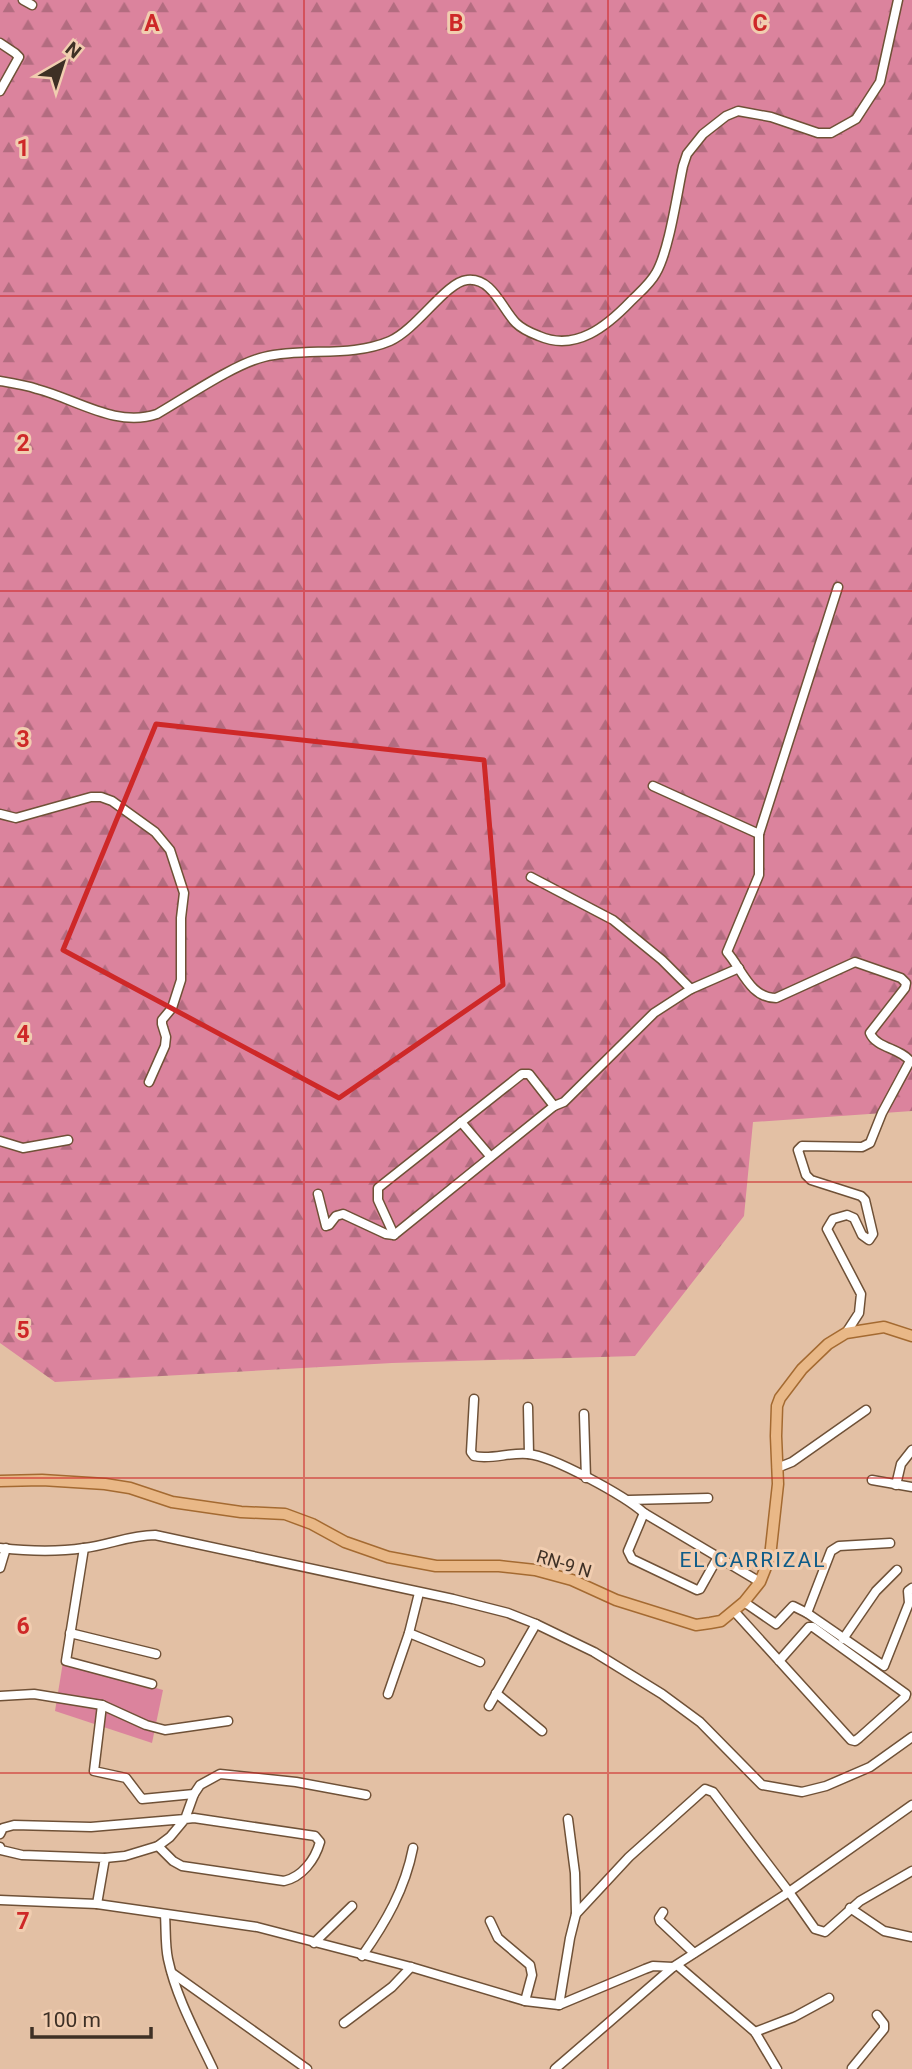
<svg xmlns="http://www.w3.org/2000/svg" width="912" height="2069" font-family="Roboto,sans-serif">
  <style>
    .green { fill: #db839d }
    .forest { fill: url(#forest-firs) }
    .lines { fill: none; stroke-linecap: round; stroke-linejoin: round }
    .minor-casing { stroke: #6f5137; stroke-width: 11 }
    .major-casing { stroke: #a46a31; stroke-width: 13 }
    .minor { stroke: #fff; stroke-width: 8 }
    .major { stroke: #e9b887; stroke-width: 10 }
    .marked { fill: none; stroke: #ce2828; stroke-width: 5; stroke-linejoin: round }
    .grid { fill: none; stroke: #ce2828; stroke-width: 2; stroke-opacity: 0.55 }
    .labels { text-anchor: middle; stroke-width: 6; stroke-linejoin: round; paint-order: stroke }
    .street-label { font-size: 18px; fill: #3e3025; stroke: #f1cdb0 }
    .quarter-label { font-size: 21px; letter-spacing: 2px; fill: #0f5c88; stroke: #f1cdb0 }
    .grid-label { font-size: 23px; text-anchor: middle; font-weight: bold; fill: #ce2828; stroke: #f1cdb0; stroke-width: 6; stroke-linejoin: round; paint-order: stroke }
  </style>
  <defs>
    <pattern id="forest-firs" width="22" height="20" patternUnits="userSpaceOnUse" patternTransform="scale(1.75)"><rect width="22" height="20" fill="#db839d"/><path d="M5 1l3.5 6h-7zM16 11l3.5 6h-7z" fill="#b36c80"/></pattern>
  </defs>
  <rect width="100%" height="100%" fill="#e3c0a4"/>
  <polygon class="green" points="63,1662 163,1690 152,1743 55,1711"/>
  <polygon class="forest" points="0,0 912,0 912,1111 753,1122 744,1216 635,1356 392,1363 55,1382 0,1343"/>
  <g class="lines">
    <g class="minor-casing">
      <g id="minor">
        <polyline points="23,0 32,5"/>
        <polyline points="0,43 15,53 19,57 0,91"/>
        <path d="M0,381C12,383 25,385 37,389C76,399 116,428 157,414C185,398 234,364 264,357C305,347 350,358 390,341C417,329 446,282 467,280C492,277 502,309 516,323C522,329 531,333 539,336C576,352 607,326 631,301C640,292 650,284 656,273C669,251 677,194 683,166L687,154L703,134L726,116L738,111L771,117L818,133H831L856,119L880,82L898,0"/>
        <path d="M838,587L759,834V875L727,952C742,969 750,998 776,998L855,962L901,978L906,983L905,988L870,1033C876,1048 900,1048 910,1061L882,1113L870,1143L862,1147L802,1146L798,1150L806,1175L811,1180L861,1196L865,1200L873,1234L869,1240L862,1235L854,1218L847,1215L833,1219L827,1229L861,1294L859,1313L846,1333"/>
        <polyline points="653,786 759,834"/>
        <polyline points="0,814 16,818 91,797 101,797 112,801 155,832 170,850 184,893 181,918 181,980 172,1008 162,1020 162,1024 166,1037 165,1046 149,1082"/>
        <polyline points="531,877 613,920 662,960 691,989"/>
        <polyline points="461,1122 490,1156"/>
        <polyline points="0,1141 23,1148 68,1140"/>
        <polyline points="318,1194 326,1226 329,1225 336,1216 343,1214 386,1234 394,1235 554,1106 564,1102 654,1013 691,989 739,968"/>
        <polyline points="394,1235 378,1200 378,1188 383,1184 522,1074 529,1074 554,1106"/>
        <path d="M474,1399L471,1452L474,1456C491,1460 510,1452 528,1454C553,1456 625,1496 644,1513L760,1582"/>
        <polyline points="528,1407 529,1454"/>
        <polyline points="584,1414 586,1478"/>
        <polyline points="777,1468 792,1462 866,1410"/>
        <polyline points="872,1480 912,1487"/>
        <polyline points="896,1485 901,1464 912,1450"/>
        <polyline points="629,1500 708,1498"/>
        <polyline points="644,1513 628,1551 632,1559 697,1590 700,1589 718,1557"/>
        <path d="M0,1548C27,1551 57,1552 84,1548C109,1545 130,1535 155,1535L453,1599L508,1613L536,1624L594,1652L662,1694L700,1722L762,1785L802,1792L826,1786L870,1767L912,1737"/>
        <polyline points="84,1548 66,1661 152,1684"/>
        <polyline points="0,1568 6,1548"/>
        <polyline points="744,1602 776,1624 793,1606 807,1613 884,1666 909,1603 908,1591 912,1588"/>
        <polyline points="734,1611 851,1740 855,1741 859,1738 905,1697 906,1694 813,1627 809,1627 779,1661"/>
        <polyline points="807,1613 831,1551 839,1546 890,1543"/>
        <polyline points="70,1633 156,1654"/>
        <polyline points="409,1633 480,1662"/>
        <polyline points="843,1639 876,1591 897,1570"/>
        <polyline points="496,1693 542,1731"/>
        <polyline points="388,1694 409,1633 419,1593"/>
        <polyline points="0,1696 34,1694 102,1705 146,1725 165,1730 228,1721"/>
        <polyline points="102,1705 94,1771 126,1778 142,1799 194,1794"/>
        <polyline points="489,1706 536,1624"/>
        <path d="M0,1834L3,1828L14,1825L91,1827L185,1819L194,1818L315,1836L320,1842C315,1860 302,1877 284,1881L182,1866L173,1861L158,1846L170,1837L185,1819L194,1794L200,1785L220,1774L296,1782L366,1795"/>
        <polyline points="0,1847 1,1850 22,1855 105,1858 97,1904"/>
        <polyline points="105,1858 125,1856 158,1846"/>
        <polyline points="0,1900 97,1904 257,1927 411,1967 525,2001 559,2005 645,1969 653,1966 673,1967"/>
        <polyline points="850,1908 884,1931 912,1937"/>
        <polyline points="663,1912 659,1918 660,1921 694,1953"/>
        <polyline points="576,1914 629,1857 705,1789 713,1792 789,1892 815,1929 825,1932 860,1901 912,1871"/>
        <path d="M165,1915C166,1929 165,1945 168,1959C176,1997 196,2033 213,2069"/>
        <polyline points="490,1921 498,1938 530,1965 532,1975 525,2001"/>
        <polyline points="314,1943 352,1906"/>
        <path d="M362,1956C386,1922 405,1889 413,1848"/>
        <polyline points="677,1965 755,2032 777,2069"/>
        <polyline points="172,1973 307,2069"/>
        <polyline points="559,2005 570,1938 576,1914 575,1873 568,1819"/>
        <polyline points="344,2023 392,1987 411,1967"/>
        <polyline points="755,2032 794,2017 829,1998"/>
        <polyline points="852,2068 884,2029 884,2024 877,2015"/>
        <polyline points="555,2069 673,1967 789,1892 912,1805"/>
      </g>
    </g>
    <g class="major-casing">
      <polyline id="major" points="0,1481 42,1480 105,1484 130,1488 172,1502 241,1512 285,1514 312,1524 345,1542 388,1557 436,1566 499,1566 535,1570 572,1580 616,1600 696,1625 710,1623 721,1621 744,1602 760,1582 770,1557 778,1484 776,1436 777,1406 780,1398 802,1369 828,1344 846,1333 884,1327 912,1336"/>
    </g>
    <use href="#minor" class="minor"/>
    <use href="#major" class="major"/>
  </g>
  <path class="marked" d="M156,724L484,760L503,985L339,1098L63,950Z"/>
  <path class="grid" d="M304,0V2069M608,0V2069M0,296H912M0,591H912M0,887H912M0,1182H912M0,1478H912M0,1773H912"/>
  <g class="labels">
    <g class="street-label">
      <text transform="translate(564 1564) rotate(17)" y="6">RN-9 N</text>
    </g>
    <g class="quarter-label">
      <text x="753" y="1567">EL CARRIZAL</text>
    </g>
  </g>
  <g class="grid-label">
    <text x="152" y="31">A</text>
    <text x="456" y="31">B</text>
    <text x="760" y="31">C</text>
    <text x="23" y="156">1</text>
    <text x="23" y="451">2</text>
    <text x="23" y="747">3</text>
    <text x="23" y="1042">4</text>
    <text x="23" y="1338">5</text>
    <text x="23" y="1634">6</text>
    <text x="23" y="1929">7</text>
  </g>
  <g transform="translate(63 63) rotate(39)" stroke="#f1cdb0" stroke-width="5" paint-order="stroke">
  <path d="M0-5L12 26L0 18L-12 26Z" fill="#3e3025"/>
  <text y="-10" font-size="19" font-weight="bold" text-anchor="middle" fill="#3e3025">N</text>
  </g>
  <path d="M32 2027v10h119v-10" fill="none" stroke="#3e3025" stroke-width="3.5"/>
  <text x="42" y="2027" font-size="21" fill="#3e3025" stroke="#f1cdb0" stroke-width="5" paint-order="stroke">100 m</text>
</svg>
